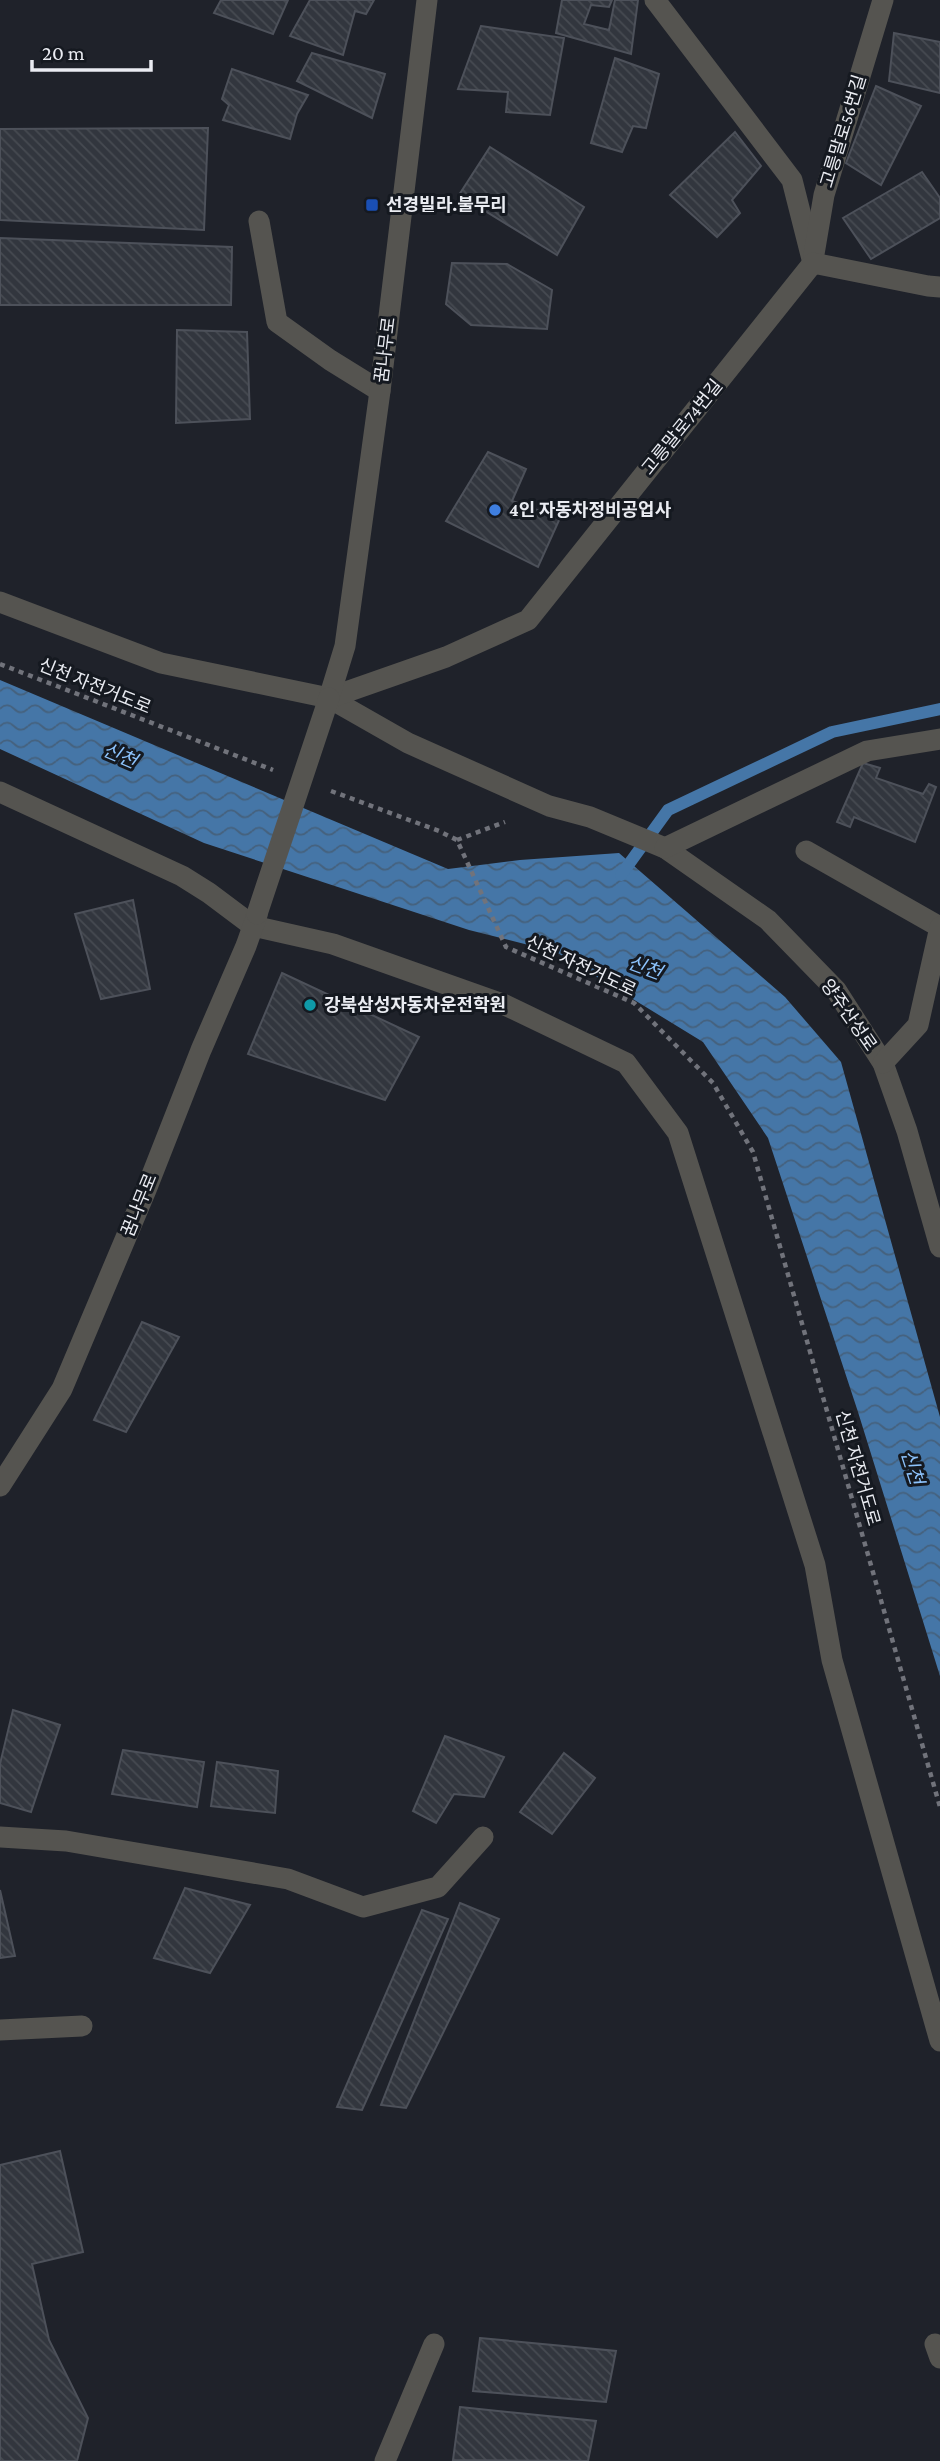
<svg xmlns="http://www.w3.org/2000/svg" width="940" height="2461" font-family="'Crimson Pro','Noto Sans KR',serif">
  <style>
    .water { fill: url(#water-waves) }
    .lines { fill: none; stroke-linecap: round; stroke-linejoin: round }
    .stream { stroke: #4576a7; stroke-width: 12 }
    .building { fill: url(#building-back-hatch); stroke: #4d515a; stroke-width: 2 }
    .path { stroke: #71737b; stroke-width: 4.5; stroke-dasharray: 5 5; stroke-linecap: butt }
    .minor { stroke: #555450; stroke-width: 21 }
    .minor-bridge { stroke: #555450; stroke-width: 21 }
    .transit-dot { fill: #1a4fb4; stroke: #151920; stroke-width: 2.5 }
    .shop-dot { fill: #3f7fe0; stroke: #151920; stroke-width: 2.5 }
    .culture-dot { fill: #0f9aa8; stroke: #151920; stroke-width: 2.5 }
    .labels { text-anchor: middle; stroke-width: 6; stroke-linejoin: round; paint-order: stroke }
    .street-label { font-size: 18px; fill: #eaecf2; stroke: #151920 }
    .poi-label { font-size: 18px; font-weight: bold; fill: #eaecf2; stroke: #151920; text-anchor: start }
    .water-label { font-size: 19px; font-style: italic; fill: #8dc3fc; stroke: #151920 }
  </style>
  <defs>
    <pattern id="water-waves" width="16" height="10" patternUnits="userSpaceOnUse" patternTransform="scale(1.75)"><rect width="16" height="10" fill="#4576a7"/><path d="M0 5q4-4 8 0t8 0" fill="none" stroke="#45617d"/></pattern>
    <pattern id="building-back-hatch" width="6" height="6" patternUnits="userSpaceOnUse" patternTransform="scale(1.75)"><rect width="6" height="6" fill="#32363e"/><path d="M-1 5l2 2M0 0l6 6M5-1l2 2" fill="none" stroke="#464a51"/></pattern>
  </defs>
  <rect width="100%" height="100%" fill="#1f222a"/>
  <polygon class="water" points="0,680 448,869 520,860 619,853 785,997 841,1062 940,1417 940,1676 858,1412 768,1138 703,1042 556,952 469,930 204,843 0,749"/>
  <g class="lines">
    <polyline class="stream" points="621,875 668,810 832,732 940,709"/>
  </g>
  <g class="building">
    <polygon points="221,0 288,0 273,34 214,13"/>
    <polygon points="310,0 374,0 366,14 355,11 343,55 290,36"/>
    <polygon points="562,0 612,0 609,7 591,5 584,24 609,30 615,0 638,0 631,54 556,33"/>
    <polygon points="481,26 564,38 550,115 506,112 508,92 458,89"/>
    <polygon points="894,33 940,42 940,93 889,81"/>
    <polygon points="312,53 385,74 372,118 297,81"/>
    <polygon points="615,58 659,74 646,128 633,126 622,152 591,143"/>
    <polygon points="232,69 308,95 297,114 290,139 223,120 229,105 222,99"/>
    <polygon points="876,86 921,106 881,185 846,163"/>
    <polygon points="208,128 204,230 0,220 0,129"/>
    <polygon points="735,132 761,166 732,200 740,213 717,237 670,195"/>
    <polygon points="490,147 584,207 557,255 459,195"/>
    <polygon points="922,172 940,198 940,218 871,259 843,218"/>
    <polygon points="0,238 232,247 231,305 0,305"/>
    <polygon points="452,263 507,264 552,290 547,329 471,325 446,304"/>
    <polygon points="177,330 247,332 250,419 176,423"/>
    <polygon points="488,452 526,469 512,501 560,518 538,567 446,521"/>
    <polygon points="863,763 880,768 876,778 923,794 929,784 936,787 915,842 854,817 850,827 837,822"/>
    <polygon points="133,900 150,989 101,999 75,914"/>
    <polygon points="282,973 419,1037 385,1100 248,1054"/>
    <polygon points="142,1322 179,1337 126,1432 94,1420"/>
    <polygon points="13,1710 60,1725 31,1812 0,1803 0,1764"/>
    <polygon points="445,1736 504,1757 484,1797 454,1794 436,1823 413,1811"/>
    <polygon points="123,1750 204,1762 197,1807 112,1794"/>
    <polygon points="564,1753 595,1778 552,1834 520,1812"/>
    <polygon points="217,1762 278,1771 275,1813 211,1806"/>
    <polygon points="185,1888 250,1905 210,1973 154,1958"/>
    <polygon points="0,1890 15,1956 0,1958"/>
    <polygon points="460,1903 499,1919 406,2108 381,2105"/>
    <polygon points="422,1910 448,1919 362,2110 337,2107"/>
    <polygon points="60,2151 83,2252 32,2264 49,2340 88,2418 77,2461 0,2461 0,2165"/>
    <polygon points="480,2338 616,2351 606,2402 473,2391"/>
    <polygon points="460,2407 596,2421 588,2461 453,2460"/>
  </g>
  <g class="lines">
    <g class="path">
      <polyline points="0,664 273,770"/>
      <polyline points="331,791 439,831 457,840 506,947 634,1003 713,1083 753,1152 940,1807"/>
      <polyline points="457,840 505,822"/>
    </g>
    <g class="minor">
      <polyline points="655,0 792,180 813,263"/>
      <polyline points="259,221 277,322 330,360 380,391"/>
      <polyline points="814,254 824,195 883,0"/>
      <polyline points="0,602 161,663 329,698 408,743 549,806 590,817 665,848 768,920 836,990 883,1063 907,1131 940,1247"/>
      <polyline points="329,698 446,657 528,620 813,263 928,286 940,287"/>
      <polyline points="329,698 345,646 380,391 427,0"/>
      <polyline points="0,792 182,876 209,893 253,926 333,944 505,1005 626,1063 678,1133 815,1565 832,1660 940,2041"/>
      <polyline points="665,848 867,751 940,739"/>
      <polyline points="806,851 940,927"/>
      <polyline points="883,1063 918,1025 940,927"/>
      <polyline points="0,1486 62,1389 146,1190 201,1050 246,946 257,915"/>
      <polyline points="0,1837 66,1841 288,1879 363,1907 438,1887 483,1837"/>
      <polyline points="0,2030 82,2026"/>
      <polyline points="935,2344 940,2358"/>
      <polyline points="385,2461 434,2344"/>
    </g>
    <polyline class="minor-bridge" points="257,914 329,698"/>
  </g>
  <rect class="transit-dot" x="365" y="198" width="14" height="14" rx="3.5"/>
  <circle class="shop-dot" cx="495" cy="510" r="7"/>
  <circle class="culture-dot" cx="310" cy="1005" r="7"/>
  <g class="labels">
    <g class="street-label">
      <text transform="translate(843 131) rotate(-73)" y="6">고릉말로56번길</text>
      <text transform="translate(385 350) rotate(-83)" y="6">꿈나무로</text>
      <text transform="translate(682 427) rotate(-51)" y="6">고릉말로74번길</text>
      <text transform="translate(95 686) rotate(22)" y="6">신천 자전거도로</text>
      <text transform="translate(581 966) rotate(25)" y="6">신천 자전거도로</text>
      <text transform="translate(849 1015) rotate(55)" y="6">양주산성로</text>
      <text transform="translate(139 1205) rotate(-68)" y="6">꿈나무로</text>
      <text transform="translate(858 1468) rotate(74)" y="6">신천 자전거도로</text>
    </g>
    <g class="poi-label">
      <text x="386" y="211">선경빌라.불무리</text>
      <text x="509" y="516">4인 자동차정비공업사</text>
      <text x="324" y="1011">강북삼성자동차운전학원</text>
    </g>
    <g class="water-label">
      <text transform="translate(120 755) rotate(23)" y="7">신천</text>
      <text transform="translate(645 967) rotate(20)" y="7">신천</text>
      <text transform="translate(913 1467) rotate(72)" y="7">신천</text>
    </g>
  </g>
  <path d="M32 60v10h119v-10" fill="none" stroke="#eaecf2" stroke-width="3.5"/>
  <text x="42" y="60" font-size="21" fill="#eaecf2" stroke="#151920" stroke-width="5" paint-order="stroke">20 m</text>
</svg>
